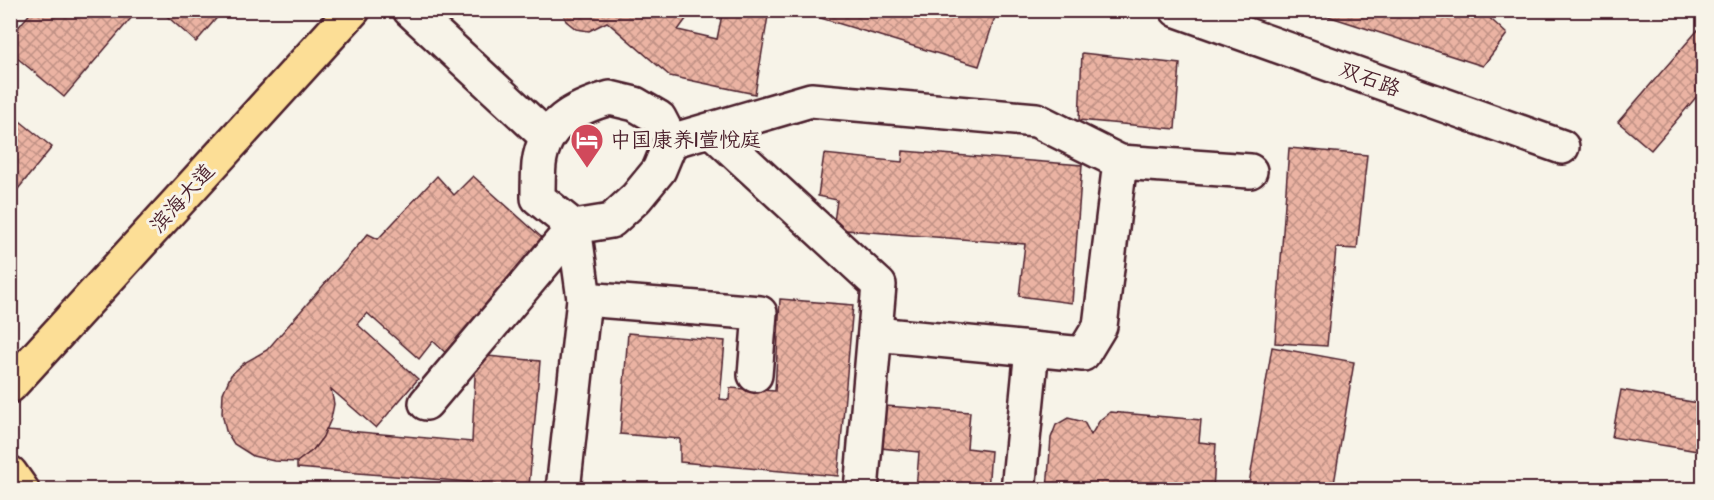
<svg xmlns="http://www.w3.org/2000/svg" width="1714" height="500" font-family="'Balsamiq Sans','LXGW WenKai TC',sans-serif">
  <style>
    .building { fill: url(#building-cross-hatch); stroke: #4a1f2b; stroke-width: 1.5 }
    .lines { fill: none; stroke-linecap: round; stroke-linejoin: round }
    .minor-casing { stroke: #4a1f2b; stroke-width: 38 }
    .major-casing { stroke: #4a1f2b; stroke-width: 38 }
    .minor { stroke: #f7f3e8; stroke-width: 33 }
    .major { stroke: #fcde96; stroke-width: 33 }
    .labels { text-anchor: middle; stroke-width: 6; stroke-linejoin: round; paint-order: stroke }
    .street-label { font-size: 21px; fill: #4a1f2b; stroke: #f7f3e8 }
    .poi-label { font-size: 21px; fill: #4a1f2b; stroke: #f7f3e8; text-anchor: start }
  </style>
  <defs>
    <pattern id="building-cross-hatch" width="8" height="8" patternUnits="userSpaceOnUse" patternTransform="scale(1.5)"><rect width="8" height="8" fill="#ebb3a3"/><path d="M0 0l8 8M0 8l8-8" fill="none" stroke="#c09185"/></pattern>
  </defs>
  <rect width="100%" height="100%" fill="#f7f3e8"/>
  <filter id="ink" filterUnits="userSpaceOnUse"><feTurbulence type="fractalNoise" baseFrequency=".0167" numOctaves="2"/><feDisplacementMap in="SourceGraphic" scale="12" xChannelSelector="R" yChannelSelector="G"/><feConvolveMatrix kernelMatrix="1 2 1 2 8 2 1 2 1" color-interpolation-filters="sRGB"/></filter>
  <g filter="url(#ink)">
    <g class="building">
      <polygon points="33,10 138,10 64,97 10,52 10,37"/>
      <polygon points="160,10 215,10 220,14 196,42"/>
      <polygon points="562,10 677,10 686,19 678,30 717,39 723,10 769,10 755,94 670,76 607,22 589,31 576,29 566,21"/>
      <polygon points="816,10 995,10 997,11 979,66 814,16"/>
      <polygon points="1309,10 1481,10 1507,34 1483,66"/>
      <polygon points="1704,23 1704,88 1651,150 1618,122"/>
      <polygon points="1082,53 1180,64 1175,129 1079,120"/>
      <polygon points="10,113 52,147 10,199"/>
      <polygon points="1289,148 1367,155 1357,249 1336,248 1327,346 1275,343"/>
      <polygon points="903,151 1082,165 1072,303 1019,296 1025,244 833,229 837,200 818,196 824,154 902,162"/>
      <polygon points="437,176 454,195 473,176 549,244 449,356 433,341 419,359 367,313 357,324 418,379 376,428 331,389 334,404 331,419 323,437 313,450 297,462 274,461 253,456 234,444 226,431 222,413 223,393 231,375 244,363 267,350 368,234 378,239"/>
      <polygon points="780,299 853,305 838,476 680,462 680,439 620,434 628,333 725,341 720,399 729,400 730,388 775,391"/>
      <polygon points="1272,347 1354,362 1333,490 1248,490"/>
      <polygon points="476,355 540,361 529,487 297,468 297,462 313,450 323,437 326,429 472,442"/>
      <polygon points="1621,390 1704,404 1704,452 1612,437"/>
      <polygon points="885,406 970,412 967,448 991,451 988,490 916,490 919,452 881,448"/>
      <polygon points="1110,412 1201,420 1199,442 1216,444 1213,490 1047,490 1051,438 1056,425 1068,418 1084,422 1091,435 1100,420"/>
    </g>
    <g class="lines">
      <g class="minor-casing">
        <g id="minor">
          <polyline points="410,10 547,137"/>
          <polyline points="1177,10 1562,147"/>
          <path d="M610,98L635,104L659,118L671,141L659,170L636,198L611,221L574,227L538,198C538,187 538,175 539,164C544,123 575,108 610,98Z"/>
          <polyline points="711,130 879,285 861,490"/>
          <polyline points="671,141 811,100 1036,120 1120,162 1250,171"/>
          <polyline points="584,299 760,313 755,375"/>
          <polyline points="875,334 1083,354 1100,326 1120,162"/>
          <polyline points="426,403 574,227"/>
          <polyline points="563,490 584,299 574,227"/>
          <polyline points="1018,490 1032,349"/>
        </g>
      </g>
      <g class="major-casing">
        <g id="major">
          <polyline points="10,386 353,10"/>
          <polyline points="10,473 22,490"/>
        </g>
      </g>
      <use href="#minor" class="minor"/>
      <use href="#major" class="major"/>
    </g>
  </g>
  <defs>
    <g id="hotel-pin" transform="scale(1.725)"><path d="M0 17L-7.5 6A9.5 9.5 0 1 1 7.5 6Z" fill="#d1495b" stroke="#f7f3e8"/><path d="M-6-4.5h1.5V1H6V5H4.5V3h-9V5H-6ZM-4 0a1.8 1.8 0 1 1 3.6 0ZM.5 0V-2.5h3Q6-2.5 6 0Z" fill="#fff"/></g>
  </defs>
  <g fill-rule="evenodd">
    <use href="#hotel-pin" x="587" y="140"/>
  </g>
  <g class="labels">
    <g class="street-label">
      <text transform="translate(1370 79) rotate(20)" y="7">双石路</text>
      <text transform="translate(182 198) rotate(-48)" y="7">滨海大道</text>
    </g>
    <g class="poi-label">
      <text x="610" y="147">中国康养|萱悦庭</text>
    </g>
  </g>
  <rect width="1714" height="500" fill="none" stroke="#f7f3e8" stroke-width="36"/>
  <rect x="18" y="18" width="1678" height="464" fill="none" stroke="#4a1f2b" stroke-width="2" filter="url(#ink)"/>
</svg>
